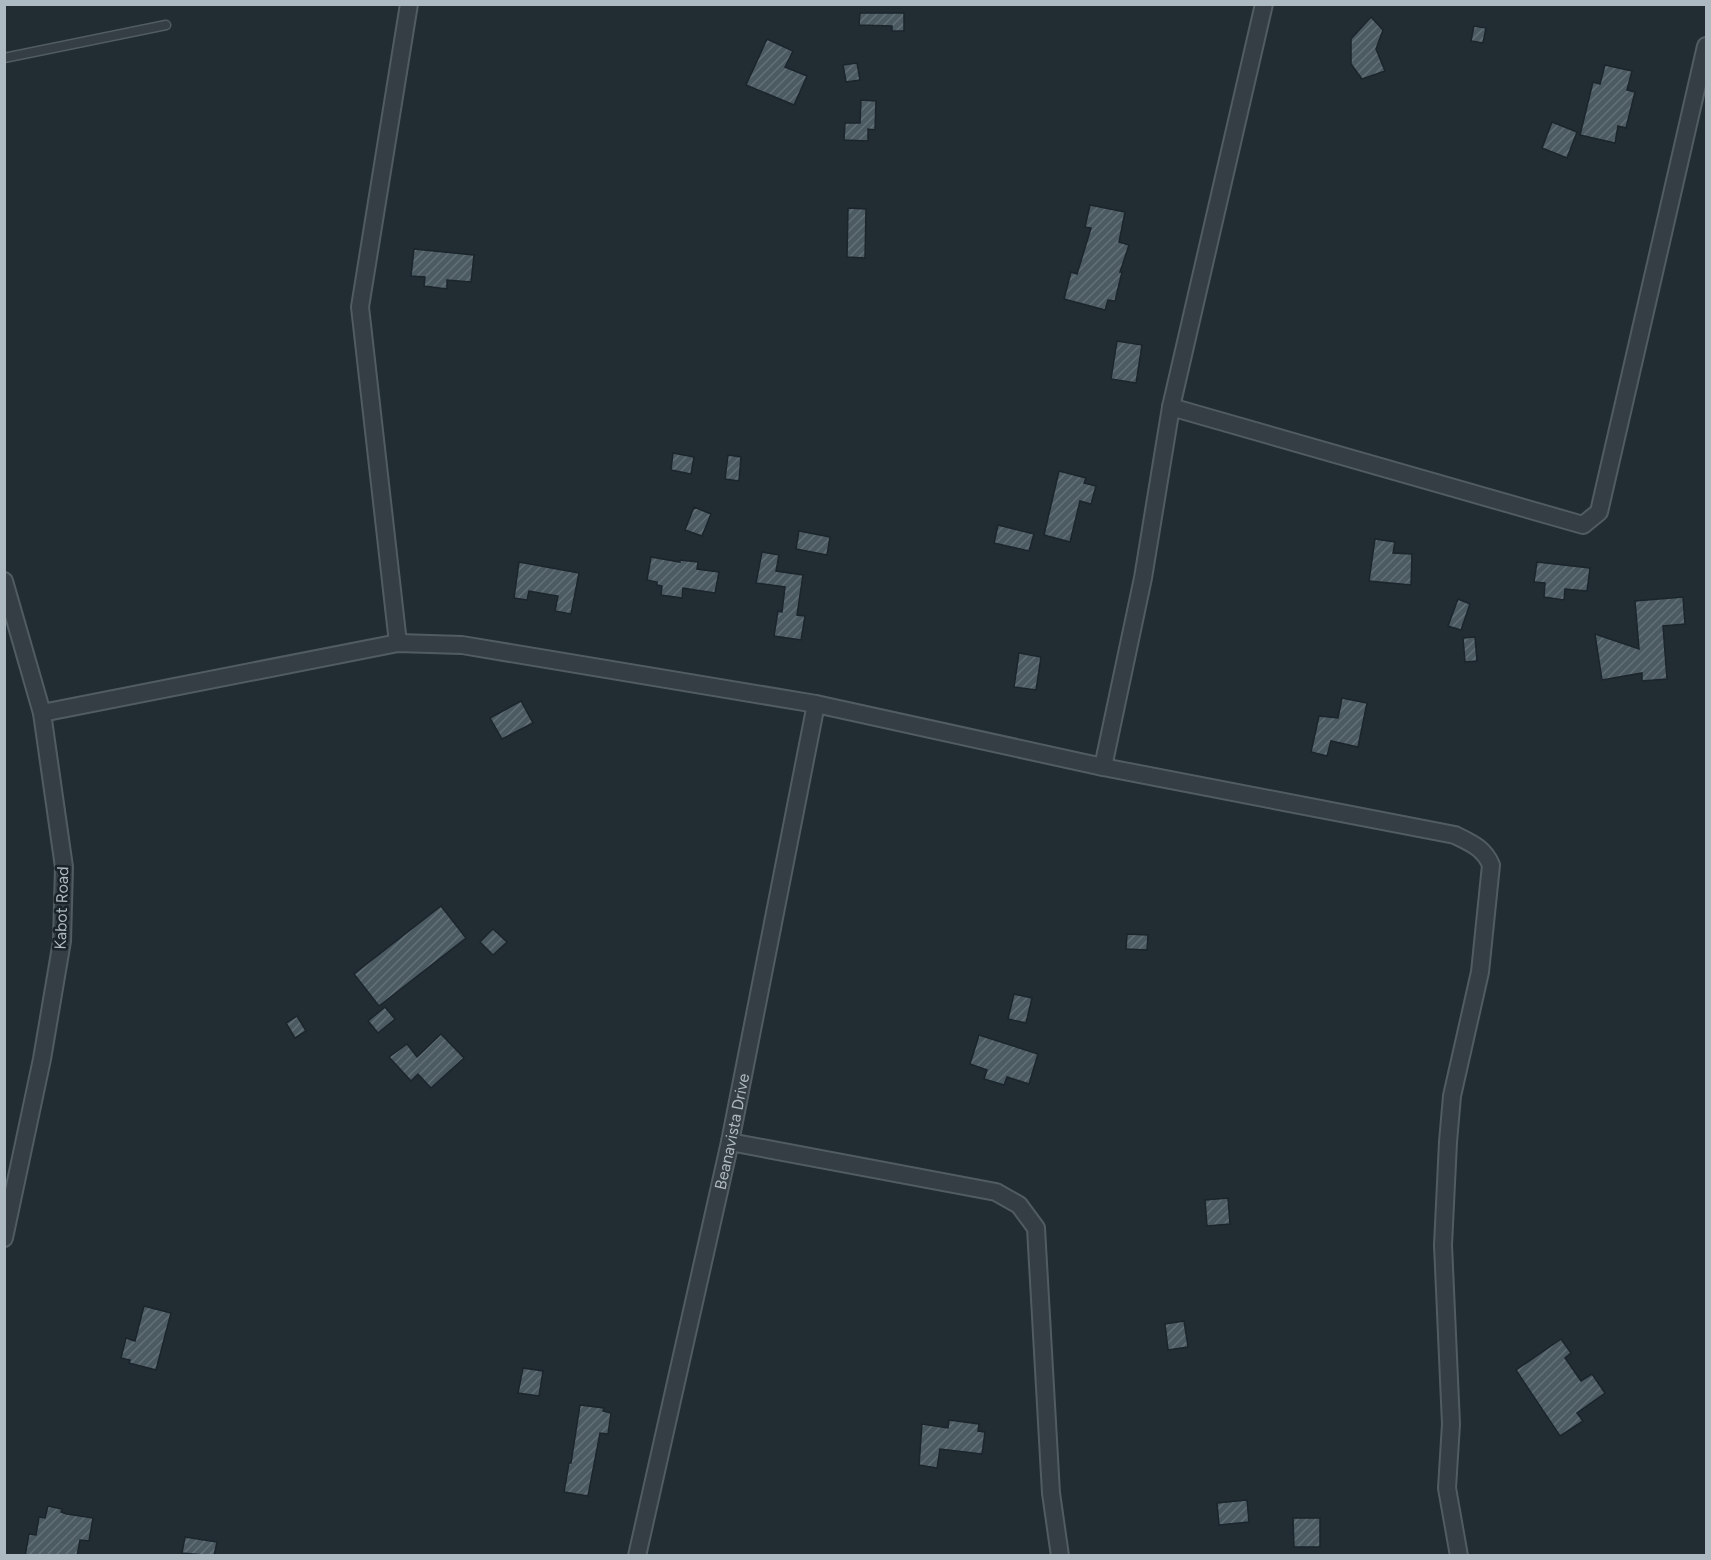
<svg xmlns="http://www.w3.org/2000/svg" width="1711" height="1560" font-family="Figtree,sans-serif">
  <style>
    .building { fill: url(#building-hatch); stroke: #1b252b; stroke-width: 1.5 }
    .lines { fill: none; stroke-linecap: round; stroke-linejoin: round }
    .service-casing { stroke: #515c62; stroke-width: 11 }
    .minor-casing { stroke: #515c62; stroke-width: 20 }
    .service { stroke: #343e44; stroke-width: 8 }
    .minor { stroke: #343e44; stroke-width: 16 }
    .labels { text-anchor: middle; stroke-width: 5; stroke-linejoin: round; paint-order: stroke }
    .street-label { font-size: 16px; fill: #aebac1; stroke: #1a2328 }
  </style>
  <defs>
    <pattern id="building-hatch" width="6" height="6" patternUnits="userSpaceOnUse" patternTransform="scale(1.5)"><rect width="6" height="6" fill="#4c5a62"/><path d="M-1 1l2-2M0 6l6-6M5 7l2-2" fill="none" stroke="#637077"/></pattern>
  </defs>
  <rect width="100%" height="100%" fill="#212d33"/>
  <g class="building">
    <polygon points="860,13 904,13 904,31 892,31 892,26 859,25"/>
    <polygon points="1371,17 1383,30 1376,49 1385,71 1362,79 1351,64 1351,39"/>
    <polygon points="1474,26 1486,28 1483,43 1471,41"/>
    <polygon points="767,39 793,51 785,67 807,76 794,105 746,85"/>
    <polygon points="857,63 860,80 846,82 843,65"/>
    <polygon points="1605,65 1632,71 1627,90 1635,92 1626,128 1618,126 1615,143 1580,135 1593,82 1600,84"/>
    <polygon points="861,100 876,101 875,130 868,129 868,141 844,140 845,123 860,123"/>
    <polygon points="1552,122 1577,132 1567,158 1542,148"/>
    <polygon points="1090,205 1125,212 1119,242 1129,245 1120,272 1122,272 1115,301 1108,300 1105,310 1064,299 1071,272 1077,274 1091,228 1085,227"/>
    <polygon points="848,208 866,209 865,258 847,257"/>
    <polygon points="414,249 474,255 471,282 447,280 447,289 424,286 425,277 411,276"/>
    <polygon points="1117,341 1142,345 1136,383 1111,379"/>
    <polygon points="673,453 694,457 691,474 671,470"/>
    <polygon points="728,455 741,457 739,481 725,479"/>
    <polygon points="1059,471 1086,478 1084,483 1096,486 1091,504 1080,501 1070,542 1044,535"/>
    <polygon points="694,507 711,514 702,536 685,530"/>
    <polygon points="998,525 1034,534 1029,551 994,543"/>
    <polygon points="799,531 830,537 827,555 796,549"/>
    <polygon points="1375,539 1395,542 1393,553 1412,554 1411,585 1369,581"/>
    <polygon points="762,552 779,555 776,571 803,575 797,615 805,616 801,640 774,636 778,611 782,612 785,587 756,583"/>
    <polygon points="651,557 680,562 680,560 698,562 697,569 719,572 715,593 683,588 682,598 661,595 662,586 657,585 657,582 647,580"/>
    <polygon points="519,562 579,573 571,614 555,611 558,596 529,591 527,600 514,598"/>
    <polygon points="1537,562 1590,568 1587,591 1565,589 1564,600 1544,597 1545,583 1534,582"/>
    <polygon points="1683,597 1685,624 1663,626 1667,679 1642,681 1642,673 1602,680 1595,634 1639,649 1635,601"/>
    <polygon points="1458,599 1470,604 1461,630 1448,626"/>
    <polygon points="1475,637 1477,661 1465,662 1463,638"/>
    <polygon points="1019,653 1041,657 1036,690 1014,687"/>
    <polygon points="1342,698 1367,703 1358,747 1331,741 1327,756 1311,752 1319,716 1338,718"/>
    <polygon points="521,701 533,723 502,739 490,718"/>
    <polygon points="441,906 466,938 379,1006 354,974"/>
    <polygon points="493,929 507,942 493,955 480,942"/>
    <polygon points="1127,934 1148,935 1147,950 1126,949"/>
    <polygon points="1014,994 1032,998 1026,1023 1008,1019"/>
    <polygon points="385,1007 395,1019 378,1033 368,1021"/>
    <polygon points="297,1016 306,1031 295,1038 286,1023"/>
    <polygon points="441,1034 464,1058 431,1088 418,1074 411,1081 389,1057 407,1044 417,1057"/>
    <polygon points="979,1035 1038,1054 1029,1084 1007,1077 1004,1085 984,1079 987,1070 970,1064"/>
    <polygon points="1228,1198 1230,1224 1207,1226 1205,1200"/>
    <polygon points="144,1306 171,1313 156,1370 129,1363 130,1360 121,1358 126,1338 135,1341"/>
    <polygon points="1184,1321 1188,1347 1168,1350 1165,1324"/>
    <polygon points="1561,1339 1571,1353 1565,1358 1581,1381 1592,1374 1605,1393 1577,1413 1583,1421 1560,1436 1516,1370"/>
    <polygon points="523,1368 543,1371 539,1396 518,1393"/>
    <polygon points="580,1405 604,1408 603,1411 611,1413 608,1434 600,1433 588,1496 564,1492 569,1463 571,1463"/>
    <polygon points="949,1420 979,1424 978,1431 985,1432 982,1454 940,1449 937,1468 919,1465 922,1424 948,1428"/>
    <polygon points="1247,1500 1249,1522 1219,1525 1217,1503"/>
    <polygon points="48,1506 62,1509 61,1512 67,1514 93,1518 89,1541 80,1540 77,1556 25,1556 29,1534 36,1535 39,1517 45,1518"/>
    <polygon points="1293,1518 1320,1518 1320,1547 1294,1547"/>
    <polygon points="185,1537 217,1542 214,1556 182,1553"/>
  </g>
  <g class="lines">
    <g class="service-casing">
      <polyline id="service" points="4,58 166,25"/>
    </g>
    <g class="minor-casing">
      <g id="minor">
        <polyline points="1171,407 1583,525 1599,512 1706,46"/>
        <polyline points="4,581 42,713 64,867 62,941 42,1059 4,1238"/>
        <polyline points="398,643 360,307 409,4"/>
        <polyline points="42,713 398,643 462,645 816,704 1103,767 1143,578 1171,407 1264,4"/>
        <path d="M1103,767L1455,835C1471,843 1484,848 1491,865L1480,972L1452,1096L1448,1142L1443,1245L1451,1424L1447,1488L1459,1556"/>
        <polyline points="730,1142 996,1192 1019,1205 1036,1228 1051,1493 1060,1556"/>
        <path id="s1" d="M637,1556L730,1142L816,704"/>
      </g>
    </g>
    <use href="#service" class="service"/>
    <use href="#minor" class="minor"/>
  </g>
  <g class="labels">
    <g class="street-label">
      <text transform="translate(61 908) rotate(-88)" y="6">Kabot Road</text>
      <text dy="6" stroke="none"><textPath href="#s1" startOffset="435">Beanavista Drive</textPath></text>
    </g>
  </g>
  <rect width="1711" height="1560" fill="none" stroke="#aebac1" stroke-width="12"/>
</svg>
